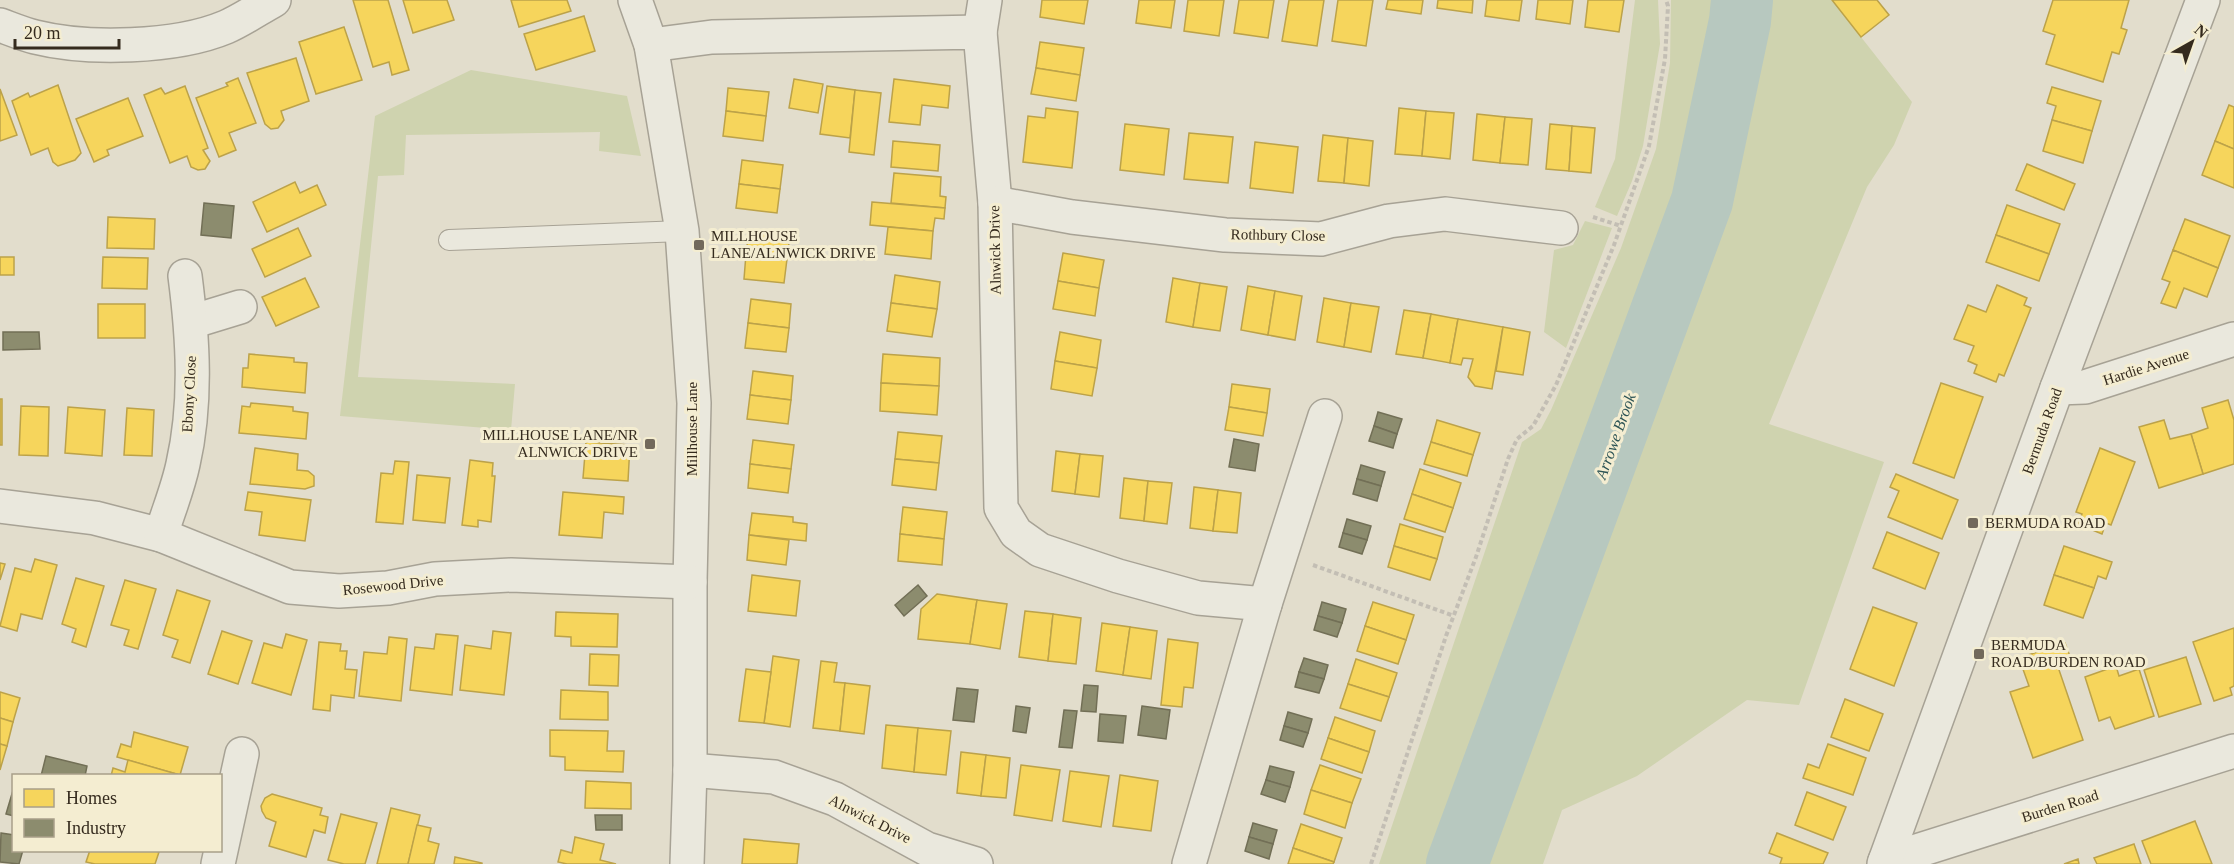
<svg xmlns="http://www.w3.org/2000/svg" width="2234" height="864" font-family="'Times New Roman',serif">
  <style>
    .green { fill: #cfd3af }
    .homes { fill: #f6d55c; stroke: #bca249; stroke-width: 1.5 }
    .industry { fill: #8c8c6e; stroke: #726f56; stroke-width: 1.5 }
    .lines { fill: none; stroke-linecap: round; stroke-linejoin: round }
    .river { stroke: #b7c8bf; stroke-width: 62 }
    .service-casing { stroke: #a7a295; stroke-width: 22 }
    .minor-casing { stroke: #a7a295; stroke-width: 36 }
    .path { stroke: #c3beb4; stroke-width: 4; stroke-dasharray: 4.5 3; stroke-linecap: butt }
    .service { stroke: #eae8dd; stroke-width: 20 }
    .minor { stroke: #eae8dd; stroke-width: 33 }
    .poi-dot { fill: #72695b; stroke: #f4edd1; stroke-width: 2 }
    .labels { text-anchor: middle; stroke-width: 6; stroke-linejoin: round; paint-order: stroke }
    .street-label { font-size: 15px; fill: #352b1e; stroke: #f4edd1 }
    .poi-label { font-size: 15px; fill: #352b1e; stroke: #f4edd1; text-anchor: start }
    .water-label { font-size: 16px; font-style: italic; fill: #2d5455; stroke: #f4edd1 }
  </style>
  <rect width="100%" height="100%" fill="#e2ddcc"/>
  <g class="green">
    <polygon points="1635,0 1658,0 1660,44 1643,146 1632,181 1617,216 1595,207 1615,159"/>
    <polygon points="1671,0 1832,0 1912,102 1894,145 1867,187 1769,424 1884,462 1799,705 1747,700 1637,776 1562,810 1543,864 1379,864 1522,442 1541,429 1551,410 1621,248 1656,149 1670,63"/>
    <polygon points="471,70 627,96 641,156 599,151 600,132 406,135 404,175 378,176 358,377 515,384 511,430 340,416 375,116"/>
    <polygon points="1585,221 1612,228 1566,348 1544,332 1554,250 1573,245"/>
  </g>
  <g class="homes">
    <polygon points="353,0 388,0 409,70 392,75 389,62 373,67"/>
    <polygon points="403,0 447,0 454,20 413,33"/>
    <polygon points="511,0 567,0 571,11 519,27"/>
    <polygon points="1042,0 1088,0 1084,24 1040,17"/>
    <polygon points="1139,0 1175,0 1171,28 1136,23"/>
    <polygon points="1188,0 1224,0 1219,36 1184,31"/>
    <polygon points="1239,0 1274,0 1268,38 1234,33"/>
    <polygon points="1289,0 1324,0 1317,46 1282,41"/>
    <polygon points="1338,0 1373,0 1366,46 1332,41"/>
    <polygon points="1388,0 1423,0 1421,14 1386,9"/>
    <polygon points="1438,0 1473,0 1472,13 1437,8"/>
    <polygon points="1487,0 1522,0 1519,21 1485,16"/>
    <polygon points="1538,0 1573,0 1570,24 1536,19"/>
    <polygon points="1588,0 1624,0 1619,32 1585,27"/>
    <polygon points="1832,0 1877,0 1889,15 1861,37"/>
    <polygon points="2053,0 2129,0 2121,28 2127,30 2119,54 2112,52 2103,82 2046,64 2055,35 2043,31"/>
    <polygon points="584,16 595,51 536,70 524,34"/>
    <polygon points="344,27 362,80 316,94 299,42"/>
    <polygon points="1040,42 1084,48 1080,75 1036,68"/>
    <polygon points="296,58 309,101 281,111 284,120 278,128 271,129 265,124 247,73"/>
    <polygon points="1036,68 1080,75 1076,101 1031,94"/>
    <polygon points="238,78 256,123 229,133 236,150 219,157 196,98 228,86 226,83"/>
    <polygon points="794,79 823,84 818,113 789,108"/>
    <polygon points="894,79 950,86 948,108 922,105 920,125 889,122"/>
    <polygon points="58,85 81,153 75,160 58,166 53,162 48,148 31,155 12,101 28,93 30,97"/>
    <polygon points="185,86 208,148 203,150 210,161 205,169 198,170 191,167 187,156 170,163 144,95 161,88 165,94"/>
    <polygon points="827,86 855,90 850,138 820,134"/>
    <polygon points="2052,87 2101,101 2092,131 2052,120 2056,106 2047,103"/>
    <polygon points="728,88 769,92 766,116 726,111"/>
    <polygon points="0,89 17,135 0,141"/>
    <polygon points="855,90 881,93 874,155 849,152"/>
    <polygon points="128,98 143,136 107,150 109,155 94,162 76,119"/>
    <polygon points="2229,105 2234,107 2234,149 2215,141"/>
    <polygon points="1046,108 1078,112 1072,168 1023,162 1028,116 1045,118"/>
    <polygon points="1399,108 1426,111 1422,156 1395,154"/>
    <polygon points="726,111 766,116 763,141 723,136"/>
    <polygon points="1426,111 1454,113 1450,159 1422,156"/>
    <polygon points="1477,114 1505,117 1500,163 1473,160"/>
    <polygon points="1505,117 1532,119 1528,165 1500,163"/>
    <polygon points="2052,120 2092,131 2083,163 2043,151"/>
    <polygon points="1125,124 1169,129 1164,175 1120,170"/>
    <polygon points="1550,124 1572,126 1569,171 1546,169"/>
    <polygon points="1572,126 1595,128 1591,173 1569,171"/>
    <polygon points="1189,133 1233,137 1228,183 1184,179"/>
    <polygon points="1323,135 1348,138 1344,183 1318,181"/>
    <polygon points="1348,138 1373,141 1369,186 1344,183"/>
    <polygon points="893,141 940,145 938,171 891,167"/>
    <polygon points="2215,141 2234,149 2234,188 2202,175"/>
    <polygon points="1255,142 1298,147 1293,193 1250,188"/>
    <polygon points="742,160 783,165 780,189 739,184"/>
    <polygon points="2027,164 2075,184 2064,210 2016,190"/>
    <polygon points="894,173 941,177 940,196 946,197 945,208 891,203"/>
    <polygon points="295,182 300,193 317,185 326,205 267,232 253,202"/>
    <polygon points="739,184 780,189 777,213 736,208"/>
    <polygon points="872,202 945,208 944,219 935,218 933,231 870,225"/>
    <polygon points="2007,205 2060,224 2049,254 1996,235"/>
    <polygon points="108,217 155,219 154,249 107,248"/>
    <polygon points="2185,219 2230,236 2218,268 2173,250"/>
    <polygon points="888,227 933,231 931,259 885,254"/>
    <polygon points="298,228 311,256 265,277 252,249"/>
    <polygon points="749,230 790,235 787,259 746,254"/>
    <polygon points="1996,235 2049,254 2039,281 1986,262"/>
    <polygon points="2173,250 2218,268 2207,297 2184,288 2176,308 2161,303 2170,282 2162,279"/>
    <polygon points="1063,253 1104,260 1099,288 1058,281"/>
    <polygon points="746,254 787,259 784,283 744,279"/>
    <rect x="0" y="257" width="14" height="18"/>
    <polygon points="103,257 148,258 147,289 102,288"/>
    <polygon points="895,275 940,282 937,309 891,303"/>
    <polygon points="305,278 319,307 276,326 262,297"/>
    <polygon points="1173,278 1200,283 1193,327 1166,322"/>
    <polygon points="1058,281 1099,288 1095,316 1053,309"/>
    <polygon points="1200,283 1227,287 1220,331 1193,327"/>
    <polygon points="1997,285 2027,298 2024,305 2031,308 2004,376 1999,374 1996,382 1974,373 1977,365 1968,361 1974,346 1954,339 1968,305 1986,312"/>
    <polygon points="1248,286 1275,291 1268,335 1241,330"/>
    <polygon points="1275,291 1302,296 1295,340 1268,335"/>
    <polygon points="1324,298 1351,303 1344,347 1317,342"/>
    <polygon points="751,299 791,304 789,328 748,323"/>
    <polygon points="891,303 937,309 932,337 887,331"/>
    <polygon points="1351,303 1379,307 1371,352 1344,347"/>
    <rect x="98" y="304" width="47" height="34"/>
    <polygon points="1404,310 1431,314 1423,358 1396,354"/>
    <polygon points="1431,314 1458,319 1450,363 1423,358"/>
    <polygon points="1458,319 1503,327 1492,389 1475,386 1468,377 1473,359 1463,358 1461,365 1450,363"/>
    <polygon points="748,323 789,328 786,352 745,348"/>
    <polygon points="1503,327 1530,332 1523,375 1496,371"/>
    <polygon points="1060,332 1101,340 1097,368 1055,361"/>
    <polygon points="249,354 294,358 294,362 307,363 305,393 242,387 243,368 248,368"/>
    <polygon points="883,354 940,358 939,386 881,383"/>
    <polygon points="1055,361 1097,368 1092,396 1051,389"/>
    <polygon points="753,371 793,376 791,400 750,395"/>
    <polygon points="881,383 939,386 937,415 880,411"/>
    <polygon points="1941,383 1983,397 1954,478 1913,463"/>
    <polygon points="1232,384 1270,389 1267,413 1229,407"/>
    <polygon points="750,395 791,400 788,424 747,419"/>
    <rect x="0" y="399" width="2" height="46"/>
    <polygon points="2228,400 2234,420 2234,464 2203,474 2191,434 2208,428 2202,408"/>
    <polygon points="251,403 293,407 293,411 308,413 306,439 239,433 242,406 250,407"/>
    <polygon points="21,406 49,407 48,456 19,455"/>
    <polygon points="68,407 105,410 102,456 65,453"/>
    <polygon points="1229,407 1267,413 1263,436 1225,430"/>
    <polygon points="127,408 154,410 152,456 124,455"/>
    <polygon points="1437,420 1480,433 1473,455 1431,442"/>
    <polygon points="2164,420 2170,439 2191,434 2203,474 2159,488 2139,427"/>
    <polygon points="898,432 942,436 939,463 895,459"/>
    <polygon points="753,440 794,445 791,469 750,464"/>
    <polygon points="586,442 630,445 628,481 583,478"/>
    <polygon points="1431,442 1473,455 1467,476 1424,464"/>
    <polygon points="255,448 298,454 297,470 308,471 314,476 314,486 305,489 250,484"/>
    <polygon points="2100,448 2135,462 2111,525 2106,523 2102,534 2078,524 2082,514 2076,512"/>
    <polygon points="1056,451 1080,454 1075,494 1052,491"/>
    <polygon points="1080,454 1103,456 1099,497 1075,494"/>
    <polygon points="895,459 939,463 936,490 892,485"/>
    <polygon points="470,460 493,463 492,476 495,476 491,522 478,520 478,527 462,525"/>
    <polygon points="395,461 409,462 403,524 376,522 381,473 393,474"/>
    <polygon points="750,464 791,469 788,493 748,488"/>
    <polygon points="1420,469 1461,483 1453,508 1412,494"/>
    <polygon points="1896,474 1958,500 1942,539 1888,517 1899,491 1890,487"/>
    <polygon points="417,475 450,478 445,523 413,520"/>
    <polygon points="1124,478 1148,481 1144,521 1120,518"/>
    <polygon points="1148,481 1172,483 1167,524 1144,521"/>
    <polygon points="1194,487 1218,490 1213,531 1190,528"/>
    <polygon points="1218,490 1241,493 1237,533 1213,531"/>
    <polygon points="248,492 311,500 305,541 259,535 262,512 245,510"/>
    <polygon points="563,492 624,497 623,514 604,512 602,538 559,535"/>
    <polygon points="1412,494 1453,508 1445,532 1404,519"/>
    <polygon points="903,507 947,512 944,539 900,534"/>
    <polygon points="752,513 793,517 793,522 807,524 806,541 749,535"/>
    <polygon points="1400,524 1443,537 1437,559 1394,546"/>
    <polygon points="1887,532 1939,553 1925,589 1873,568"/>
    <polygon points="900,534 944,539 942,565 898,561"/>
    <polygon points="749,535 789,540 786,565 747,560"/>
    <polygon points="1394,546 1437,559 1430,580 1388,567"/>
    <polygon points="2064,546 2112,562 2106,579 2098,576 2094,588 2054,575"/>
    <polygon points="35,559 57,565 42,619 21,614 17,631 0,626 15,568 31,572"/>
    <polygon points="0,563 5,564 0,580"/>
    <polygon points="752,575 800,581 796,616 748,611"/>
    <polygon points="2054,575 2094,588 2083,618 2044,605"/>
    <polygon points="76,578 104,586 86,647 72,642 76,629 62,624"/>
    <polygon points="125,580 156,589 138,649 124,645 129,630 111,625"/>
    <polygon points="177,590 210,601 190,663 172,657 178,640 163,635"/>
    <polygon points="937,594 977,600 970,644 918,639 921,609"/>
    <polygon points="977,600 1007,604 1000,649 970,644"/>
    <polygon points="1373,602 1414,615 1406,640 1365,626"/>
    <polygon points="1873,607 1917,623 1894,686 1850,669"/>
    <polygon points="1025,611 1053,614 1048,661 1019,657"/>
    <polygon points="556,612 618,614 617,647 571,646 571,637 555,636"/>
    <polygon points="1053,614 1081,618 1076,664 1048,661"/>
    <polygon points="1102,623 1130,627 1123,675 1096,671"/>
    <polygon points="1365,626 1406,640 1398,664 1357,651"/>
    <polygon points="1130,627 1157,631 1151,679 1123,675"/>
    <polygon points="2234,628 2234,686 2230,688 2232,695 2214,701 2193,642"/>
    <polygon points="222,631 252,641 238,684 208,674"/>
    <polygon points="493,631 511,633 504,695 460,690 465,645 491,649"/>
    <polygon points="286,634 307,640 291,695 252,683 264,643 282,648"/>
    <polygon points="436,634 458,636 452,695 410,690 415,647 434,649"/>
    <polygon points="389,637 407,639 401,701 359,696 364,652 387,654"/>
    <polygon points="1168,639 1198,643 1193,688 1184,687 1182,707 1161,705"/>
    <polygon points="319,642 341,644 340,651 347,651 345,669 357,670 354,698 331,695 330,711 313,709"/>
    <polygon points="2065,643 2071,659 2057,664 2083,740 2033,758 2010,692 2029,686 2019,658"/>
    <polygon points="590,654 619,655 618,686 589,685"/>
    <polygon points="773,656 799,660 790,727 764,723"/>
    <polygon points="2186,657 2201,704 2159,717 2144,670"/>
    <polygon points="1356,659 1397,673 1389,697 1348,684"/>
    <polygon points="821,661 837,663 834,682 845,683 840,731 813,728"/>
    <polygon points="2116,666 2119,676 2139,669 2154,716 2115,729 2110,717 2099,721 2085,677"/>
    <polygon points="746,669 771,672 764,723 739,721"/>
    <polygon points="845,683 870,686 864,734 840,731"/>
    <polygon points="1348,684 1389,697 1381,721 1340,708"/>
    <polygon points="561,690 608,692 608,720 560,719"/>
    <polygon points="0,692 20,698 13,722 0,718"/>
    <polygon points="1845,699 1883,714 1869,751 1831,737"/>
    <polygon points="1335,717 1375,731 1369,752 1328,738"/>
    <polygon points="0,718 13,722 7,746 0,744"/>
    <polygon points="886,725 918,728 914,772 882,768"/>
    <polygon points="918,728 951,731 946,775 914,772"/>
    <polygon points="550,730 608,731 607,751 624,751 623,772 565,770 565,757 550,756"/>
    <polygon points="134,732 188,747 180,775 117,757 121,744 131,747"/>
    <polygon points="1328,738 1369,752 1362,773 1321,759"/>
    <polygon points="0,744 7,746 0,770"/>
    <polygon points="1828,744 1866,758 1853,795 1803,778 1808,764 1819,768"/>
    <polygon points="961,752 986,755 981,796 957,793"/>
    <polygon points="986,755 1010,758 1006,798 981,796"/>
    <polygon points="128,760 180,775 180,776 111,776 113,768 125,772"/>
    <polygon points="1021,765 1060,770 1052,821 1014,815"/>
    <polygon points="1320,765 1361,779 1352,803 1311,790"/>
    <polygon points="1070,771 1109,776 1101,827 1063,821"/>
    <polygon points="1120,775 1158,781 1151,831 1113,826"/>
    <polygon points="586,781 631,783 631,809 585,808"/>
    <polygon points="1311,790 1352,803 1345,828 1304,814"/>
    <polygon points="1807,792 1846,807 1833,840 1795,825"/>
    <polygon points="272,794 322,808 320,815 328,817 325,833 314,830 306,857 269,846 276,822 266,818 262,811 261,806 265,798"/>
    <polygon points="391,808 420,815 408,864 377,864"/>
    <polygon points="341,814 377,823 365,864 344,864 328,860"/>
    <polygon points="2195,821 2212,864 2151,864 2142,841"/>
    <polygon points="1301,824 1342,838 1334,862 1293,848"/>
    <polygon points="417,825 431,828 428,841 439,844 434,864 408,864"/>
    <polygon points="1777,833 1828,853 1823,864 1780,864 1782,858 1769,853"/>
    <polygon points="575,837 604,844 600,860 616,864 567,864 558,862 561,850 572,853"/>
    <polygon points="744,839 799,844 797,864 742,864"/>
    <polygon points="2134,844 2141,864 2097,864 2094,858"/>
    <polygon points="1293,848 1334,862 1333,864 1288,864"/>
    <polygon points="90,850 152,850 159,852 155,864 95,864 86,862"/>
    <polygon points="455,857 482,863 482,864 454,864"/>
    <polygon points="2078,859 2079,864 2064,864"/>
  </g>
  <g class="industry">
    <polygon points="204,203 234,206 231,238 201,235"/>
    <polygon points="3,332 39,332 40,349 3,350"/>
    <polygon points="1378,412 1402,419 1397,434 1374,426"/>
    <polygon points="1374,426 1397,434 1393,448 1369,441"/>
    <polygon points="1234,439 1259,444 1255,471 1229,467"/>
    <polygon points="1361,465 1385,472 1381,486 1357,479"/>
    <polygon points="1357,479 1381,486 1377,501 1353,494"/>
    <polygon points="1347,519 1371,526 1367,540 1343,533"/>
    <polygon points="1343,533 1367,540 1362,554 1339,547"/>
    <polygon points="918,585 927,596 904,616 895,605"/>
    <polygon points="1322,602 1346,609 1342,623 1318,616"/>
    <polygon points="1318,616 1342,623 1337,637 1314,630"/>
    <polygon points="1304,658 1328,665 1324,679 1299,672"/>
    <polygon points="1299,672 1324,679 1319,693 1295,687"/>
    <polygon points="1084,685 1098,686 1096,712 1081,711"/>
    <polygon points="957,688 978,690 974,722 953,720"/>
    <polygon points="1016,706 1030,708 1026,733 1013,731"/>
    <polygon points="1142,706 1170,710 1166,739 1138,735"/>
    <polygon points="1064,710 1077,711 1072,748 1059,747"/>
    <polygon points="1288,712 1312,719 1308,733 1284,726"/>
    <polygon points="1100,714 1126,716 1123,743 1098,741"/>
    <polygon points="1284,726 1308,733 1303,747 1280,740"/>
    <polygon points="46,756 87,766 85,776 41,776"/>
    <polygon points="1270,766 1294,772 1290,787 1266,780"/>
    <polygon points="1266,780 1290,787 1285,802 1261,794"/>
    <polygon points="14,787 14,816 6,814"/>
    <polygon points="595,815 622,815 622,830 596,830"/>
    <polygon points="1253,823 1277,830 1273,844 1249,837"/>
    <polygon points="1,833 14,835 14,850 23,850 19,864 0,862"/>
    <polygon points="1249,837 1273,844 1269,859 1245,851"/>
  </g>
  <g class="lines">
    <polyline class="river" points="1457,864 1702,201 1740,21 1742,0"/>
    <g class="service-casing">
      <polyline id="service" points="449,240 682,231"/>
    </g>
    <g class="minor-casing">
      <g id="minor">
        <polyline points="635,0 651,45 682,231 694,403 690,582 690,770 687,864"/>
        <path d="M0,25C11,29 23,34 35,37C87,50 176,48 226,27C242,20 258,9 274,0"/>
        <polyline points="980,32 985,0"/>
        <polyline points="651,45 712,37 980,32 995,203 1001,508 1016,533 1040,550 1118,576 1198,598 1265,604"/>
        <polyline points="995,203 1072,217 1225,235 1321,239 1389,221 1445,214 1561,228"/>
        <polyline points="191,322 240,307"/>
        <polyline points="2057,388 2085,387 2234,339"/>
        <polyline points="0,506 95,518 161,535 290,587 339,591 388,588 435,579 511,575 690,582"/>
        <path d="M161,535C168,512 178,488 183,464C197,403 193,338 185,276"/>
        <polyline points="690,770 774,777 835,799 927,849 976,864"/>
        <polyline points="1885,861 2234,751"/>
        <polyline points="218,864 242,754"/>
        <polyline points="1189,864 1265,604 1325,416"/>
        <polyline points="1884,864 2057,388 2203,0"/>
      </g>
    </g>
    <g class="path">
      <polyline points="1593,217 1621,226"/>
      <polyline points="1313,565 1454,616"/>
      <polyline points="1371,864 1446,636 1476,557 1508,459 1517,439 1533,426 1556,385 1614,245 1649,146 1665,59 1668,6 1666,0"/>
    </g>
    <use href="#service" class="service"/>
    <use href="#minor" class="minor"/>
  </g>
  <g class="poi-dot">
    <rect x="693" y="239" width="12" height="12" rx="3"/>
    <rect x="644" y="438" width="12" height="12" rx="3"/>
    <rect x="1967" y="517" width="12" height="12" rx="3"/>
    <rect x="1973" y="648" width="12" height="12" rx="3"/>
  </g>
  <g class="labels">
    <g class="street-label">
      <text transform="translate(1278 235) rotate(1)" y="5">Rothbury Close</text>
      <text transform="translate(995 250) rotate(-91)" y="5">Alnwick Drive</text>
      <text transform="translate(2146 367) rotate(-18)" y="5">Hardie Avenue</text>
      <text transform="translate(189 394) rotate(-87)" y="5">Ebony Close</text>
      <text transform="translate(692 429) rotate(-90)" y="5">Millhouse Lane</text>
      <text transform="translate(2042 431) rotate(-70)" y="5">Bermuda Road</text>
      <text transform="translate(393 585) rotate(-6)" y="5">Rosewood Drive</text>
      <text transform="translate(2060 806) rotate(-17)" y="5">Burden Road</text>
      <text transform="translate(870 819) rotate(27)" y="5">Alnwick Drive</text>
    </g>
    <g class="poi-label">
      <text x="711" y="241">MILLHOUSE<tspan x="711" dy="17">LANE/ALNWICK DRIVE</tspan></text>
      <text x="638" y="440" text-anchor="end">MILLHOUSE LANE/NR<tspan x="638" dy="17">ALNWICK DRIVE</tspan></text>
      <text x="1985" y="528">BERMUDA ROAD</text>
      <text x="1991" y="650">BERMUDA<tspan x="1991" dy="17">ROAD/BURDEN ROAD</tspan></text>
    </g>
    <g class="water-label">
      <text transform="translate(1615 436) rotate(-70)" y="6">Arrowe Brook</text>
    </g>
  </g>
  <rect x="12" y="774" width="210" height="78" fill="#f4edd1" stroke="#a89f89" stroke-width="1.5"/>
  <rect x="24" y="789" width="30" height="18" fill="#f6d55c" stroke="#a89f89" stroke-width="1.5"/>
  <text x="66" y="804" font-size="18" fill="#352b1e">Homes</text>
  <rect x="24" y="819" width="30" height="18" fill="#8c8c6e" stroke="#a89f89" stroke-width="1.5"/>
  <text x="66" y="834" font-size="18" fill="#352b1e">Industry</text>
  <g transform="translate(2192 42) rotate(40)" stroke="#f4edd1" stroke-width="4.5" paint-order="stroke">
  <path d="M0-4.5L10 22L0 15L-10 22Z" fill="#352b1e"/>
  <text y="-9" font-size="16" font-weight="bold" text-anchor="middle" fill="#352b1e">N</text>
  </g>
  <path d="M15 39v9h104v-9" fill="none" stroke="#352b1e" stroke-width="3"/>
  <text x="24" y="39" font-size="18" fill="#352b1e" stroke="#f4edd1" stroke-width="4.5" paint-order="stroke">20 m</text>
</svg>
